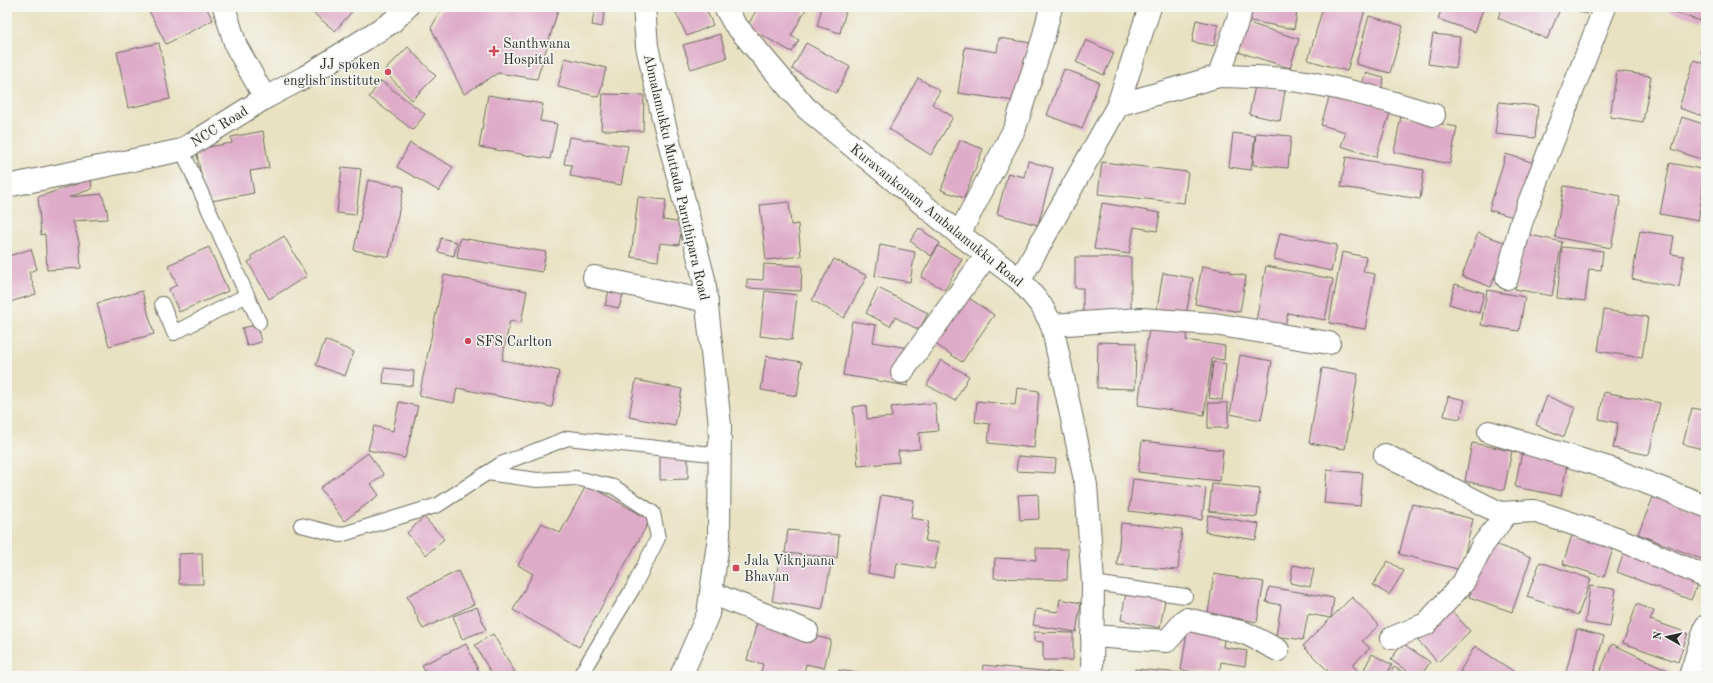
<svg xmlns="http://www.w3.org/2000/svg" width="1713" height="683" font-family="'Old Standard TT',serif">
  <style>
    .building { fill: #deabc8 }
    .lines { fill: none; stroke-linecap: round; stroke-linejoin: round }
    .lane-casing { stroke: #6d6b60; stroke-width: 16 }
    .street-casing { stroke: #6d6b60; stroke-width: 24 }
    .secondary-casing { stroke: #6d6b60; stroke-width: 24 }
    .lane { stroke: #fff; stroke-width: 14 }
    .street { stroke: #fff; stroke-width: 22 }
    .secondary { stroke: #fff; stroke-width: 22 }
    .poi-dot { fill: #d1495b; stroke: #f6f6f2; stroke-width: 1.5 }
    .labels { text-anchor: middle; stroke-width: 3; stroke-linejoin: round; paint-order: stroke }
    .poi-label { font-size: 14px; fill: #2b2b2b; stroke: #f6f6f2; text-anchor: start }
    .street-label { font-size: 14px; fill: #2b2b2b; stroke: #f6f6f2 }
  </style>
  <rect width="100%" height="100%" fill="#f6f6f2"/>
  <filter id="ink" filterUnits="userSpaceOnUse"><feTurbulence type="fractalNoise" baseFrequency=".025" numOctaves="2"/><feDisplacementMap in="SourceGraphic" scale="8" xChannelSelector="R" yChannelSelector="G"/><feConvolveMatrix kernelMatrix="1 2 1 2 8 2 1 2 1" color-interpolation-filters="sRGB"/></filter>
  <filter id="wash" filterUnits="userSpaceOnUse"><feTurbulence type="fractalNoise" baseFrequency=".012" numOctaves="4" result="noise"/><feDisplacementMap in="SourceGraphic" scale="16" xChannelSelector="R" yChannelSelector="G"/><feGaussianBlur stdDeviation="0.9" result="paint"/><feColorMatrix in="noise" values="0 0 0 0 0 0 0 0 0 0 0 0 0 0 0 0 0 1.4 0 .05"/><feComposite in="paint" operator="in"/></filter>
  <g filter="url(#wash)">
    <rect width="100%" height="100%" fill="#e8e2c2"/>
    <g id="blocks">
      <g class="building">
        <polygon points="147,7 206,7 213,20 166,44"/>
        <polygon points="306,7 354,7 355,8 335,31"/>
        <polygon points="443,7 559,7 537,79 498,73 464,94 431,28"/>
        <polygon points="595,7 605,7 602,27 592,25"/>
        <polygon points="673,7 705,7 713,25 687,36"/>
        <polygon points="758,7 807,7 791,36 799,40 792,52 747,27"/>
        <polygon points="822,7 847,7 840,33 817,26"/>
        <polygon points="1253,7 1298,7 1294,29 1250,21"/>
        <polygon points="1323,7 1353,7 1365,10 1347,71 1308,60"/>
        <polygon points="1442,7 1484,7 1475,32 1438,19"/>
        <polygon points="1502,7 1561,7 1547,39 1498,18"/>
        <polygon points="1570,7 1588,7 1586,14"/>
        <polygon points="1657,7 1705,7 1700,21"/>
        <polygon points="1369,16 1403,26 1390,73 1356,64"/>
        <polygon points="1196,20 1218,25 1214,46 1192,42"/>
        <polygon points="1245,22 1299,39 1290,68 1235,51"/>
        <polygon points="720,34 727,58 691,69 683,45"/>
        <polygon points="1433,34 1460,37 1456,68 1428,64"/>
        <polygon points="999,38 1031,43 1021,102 958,93 965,47 997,52"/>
        <polygon points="1086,40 1114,53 1104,75 1076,62"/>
        <polygon points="1706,40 1706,55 1701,53"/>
        <polygon points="159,43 170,99 128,108 117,52"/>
        <polygon points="806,43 850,67 836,93 792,69"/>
        <polygon points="408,47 436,76 412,100 384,71"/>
        <polygon points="565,58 606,68 599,97 558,87"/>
        <polygon points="1694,60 1706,64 1706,117 1679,108"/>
        <polygon points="1064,69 1099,82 1082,129 1047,115"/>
        <polygon points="1617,71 1651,76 1643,122 1610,117"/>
        <polygon points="1365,73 1384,78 1381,90 1362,85"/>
        <polygon points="918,78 940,91 932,104 953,117 931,155 889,129"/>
        <polygon points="381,81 425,114 413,130 369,97"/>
        <polygon points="1255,86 1285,91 1280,121 1249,114"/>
        <polygon points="1331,91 1391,110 1376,157 1341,146 1346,132 1321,125"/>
        <polygon points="603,94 644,95 643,131 601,130"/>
        <polygon points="488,95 543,104 540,121 557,124 550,159 479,147"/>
        <polygon points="1499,102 1538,106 1535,138 1495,134"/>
        <polygon points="1401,116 1457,127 1450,164 1394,152"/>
        <polygon points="1682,117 1706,125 1706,161 1672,149"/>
        <polygon points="263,131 269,168 250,171 254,193 206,202 196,149 232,143 231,137"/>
        <polygon points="1233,133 1255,136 1251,170 1229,167"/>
        <polygon points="1256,133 1291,136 1288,168 1253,165"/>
        <polygon points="569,137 628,146 621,185 570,176 572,165 564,164"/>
        <polygon points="960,140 983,149 964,198 941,190"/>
        <polygon points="410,143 453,167 439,191 397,167"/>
        <polygon points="1506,154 1534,163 1517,218 1489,210"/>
        <polygon points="1346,157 1424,170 1420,199 1341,187"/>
        <polygon points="1028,161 1053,168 1038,225 997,214 1008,173 1024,177"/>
        <polygon points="1102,162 1188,172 1184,203 1098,194"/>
        <polygon points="1670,163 1706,170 1698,221 1660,214"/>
        <polygon points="342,167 361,169 356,215 337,213"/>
        <polygon points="91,180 92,189 69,197 102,194 107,210 108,219 73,221 79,242 81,268 47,270 45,234 41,235 38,197 85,181"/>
        <polygon points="368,180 404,187 389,257 354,250"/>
        <polygon points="1564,186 1621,196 1611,248 1555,237"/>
        <polygon points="638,197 666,200 663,220 682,223 679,245 660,243 658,261 631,257"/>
        <polygon points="789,202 791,225 798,224 801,256 766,260 760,205"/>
        <polygon points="1102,203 1160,213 1157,231 1134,227 1129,254 1094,249"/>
        <polygon points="919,228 940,243 931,256 910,241"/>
        <polygon points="1640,231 1674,236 1671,254 1684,256 1679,287 1632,279"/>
        <polygon points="1280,233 1337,245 1331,271 1274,259"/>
        <polygon points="1478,233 1507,243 1491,287 1462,276"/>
        <polygon points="1526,234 1562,242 1552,296 1515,289"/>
        <polygon points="284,236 307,276 269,299 248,262 253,259 251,256"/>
        <polygon points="441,238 457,242 454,256 438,252"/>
        <polygon points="460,238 546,252 542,272 457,258"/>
        <polygon points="880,245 915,252 910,282 875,276"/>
        <polygon points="938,246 962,259 945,290 921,277"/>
        <polygon points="209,247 228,291 179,312 169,289 177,285 168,265"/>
        <polygon points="1562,247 1603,251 1601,270 1589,269 1585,301 1557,298"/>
        <polygon points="31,249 37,269 29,272 36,294 7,303 7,252 9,256"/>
        <polygon points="1342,252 1366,257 1363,272 1375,274 1365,329 1329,323"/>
        <polygon points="1075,257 1131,257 1131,315 1083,315 1083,288 1075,288"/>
        <polygon points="834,259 867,276 844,318 812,300"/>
        <polygon points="764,264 802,266 801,291 747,288 747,279 763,280"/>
        <polygon points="1202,266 1231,271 1230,273 1246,276 1240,312 1195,304"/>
        <polygon points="1266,266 1333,279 1325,320 1288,313 1285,326 1256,321"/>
        <polygon points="1163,273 1193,278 1186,314 1157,309"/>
        <polygon points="444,275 527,291 521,323 510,321 502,360 559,371 552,407 457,388 454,403 419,396"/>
        <polygon points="1455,284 1484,293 1479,313 1449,304"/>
        <polygon points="610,287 624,290 619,308 605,305"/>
        <polygon points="878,288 928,313 919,330 895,317 890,326 866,313"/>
        <polygon points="1487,290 1525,297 1519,331 1481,325"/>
        <polygon points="142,291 154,334 109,346 97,303"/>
        <polygon points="765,291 797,295 792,340 760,336"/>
        <polygon points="966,296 994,315 962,362 934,343"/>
        <polygon points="1604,310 1648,317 1642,358 1598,351"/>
        <polygon points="852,321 876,325 873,342 914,349 908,386 843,375"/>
        <polygon points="1150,322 1188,327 1186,340 1225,346 1224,360 1212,358 1204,415 1138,405"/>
        <polygon points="257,325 261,342 247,346 242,328"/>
        <polygon points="325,340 354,352 345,376 316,365"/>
        <polygon points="1098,342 1136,343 1135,389 1097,388"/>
        <polygon points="1240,355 1272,361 1261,420 1230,414"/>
        <polygon points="766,356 802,362 797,396 761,390"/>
        <polygon points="941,360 969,376 955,401 927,385"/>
        <polygon points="1213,362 1226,364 1222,400 1209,398"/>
        <polygon points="384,368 414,371 413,386 383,383"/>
        <polygon points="1322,368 1358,374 1345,449 1309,443"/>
        <polygon points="636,380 682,389 675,426 629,417"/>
        <polygon points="1017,388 1039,391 1034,448 988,443 990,424 975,422 977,401 1015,405"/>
        <polygon points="1604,392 1660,403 1649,455 1613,448 1618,423 1599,419"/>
        <polygon points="1448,396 1465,400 1460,419 1444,416"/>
        <polygon points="1547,396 1575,408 1564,437 1536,425"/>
        <polygon points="399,402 418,406 405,458 368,450 374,426 393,431"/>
        <polygon points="935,403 938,431 919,433 920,449 898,451 899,462 858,466 853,407 866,405 867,419 892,417 891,407"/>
        <rect x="1208" y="403" width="20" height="25"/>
        <polygon points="1692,408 1706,411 1706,450 1683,444"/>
        <polygon points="1142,441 1223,450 1220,481 1138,472"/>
        <polygon points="1472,443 1512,451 1504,490 1465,481"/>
        <polygon points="1522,452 1568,460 1561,496 1515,487"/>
        <polygon points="368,453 384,475 371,484 379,495 344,521 320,488"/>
        <polygon points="660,455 688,455 688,479 660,480"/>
        <polygon points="1018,456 1056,459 1055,473 1016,471"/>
        <polygon points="1327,470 1363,473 1360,506 1324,503"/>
        <polygon points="1133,479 1206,488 1202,520 1129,511"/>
        <polygon points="587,484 650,520 579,647 513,610 533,574 518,565 542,523 560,533"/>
        <polygon points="1212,484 1260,489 1257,517 1209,511"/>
        <polygon points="1038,494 1039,519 1020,520 1018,495"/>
        <polygon points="881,495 914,500 911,518 929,521 925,541 939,543 934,569 897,563 895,578 868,573"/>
        <polygon points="1654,495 1706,516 1706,554 1704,560 1638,534"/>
        <polygon points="1412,504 1473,519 1461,570 1399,554"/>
        <polygon points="1208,515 1259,524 1256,540 1205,532"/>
        <polygon points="424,517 444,539 426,555 407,533"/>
        <polygon points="1121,523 1182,529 1178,570 1117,565"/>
        <polygon points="788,530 839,535 837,558 785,553"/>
        <polygon points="1572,535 1613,549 1604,577 1563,564"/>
        <polygon points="1488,542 1531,557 1512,612 1469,597"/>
        <polygon points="1036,548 1068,549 1067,580 994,578 995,558 1036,560"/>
        <polygon points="1625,550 1700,578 1691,600 1617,572"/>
        <polygon points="202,553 203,584 179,584 179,554"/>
        <polygon points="780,555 831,565 822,610 772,601"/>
        <polygon points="1388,561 1404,571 1389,595 1373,585"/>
        <polygon points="1540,562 1591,579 1578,615 1527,597"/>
        <polygon points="1293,565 1314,569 1310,587 1290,583"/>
        <polygon points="458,571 474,604 423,629 407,596"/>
        <polygon points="1214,574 1264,582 1257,622 1208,613"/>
        <polygon points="1590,586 1616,589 1610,627 1585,623"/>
        <polygon points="1127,587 1166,594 1160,628 1121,620"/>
        <polygon points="1269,587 1334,598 1331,618 1308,614 1303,640 1276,636 1281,605 1266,602"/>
        <polygon points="1352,597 1379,625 1362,641 1370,648 1352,665 1358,671 1353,676 1333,676 1303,646"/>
        <polygon points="1060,599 1081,603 1076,632 1033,625 1036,609 1058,612"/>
        <polygon points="1637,604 1654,611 1650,620 1688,633 1678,662 1623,643"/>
        <polygon points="477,607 486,630 462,639 453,616"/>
        <polygon points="1451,610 1470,631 1438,662 1418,641"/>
        <polygon points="757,622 831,640 824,668 806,664 803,676 760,676 763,664 747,660"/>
        <polygon points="1188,626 1225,633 1223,647 1247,651 1245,666 1221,662 1219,676 1181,670"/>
        <polygon points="1577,629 1604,636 1593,676 1579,676 1566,672"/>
        <polygon points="1034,632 1073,633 1073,660 1043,660 1043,642 1034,641"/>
        <polygon points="493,634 517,676 493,676 475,645"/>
        <polygon points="1402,643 1430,662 1421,676 1414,676 1391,660"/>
        <polygon points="466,644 481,676 427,676 422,665"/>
        <polygon points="1612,644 1670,671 1668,676 1598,676"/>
        <polygon points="1475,646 1513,671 1510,676 1469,676 1460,671"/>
        <polygon points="1372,654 1392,665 1386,676 1363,676 1361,675"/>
        <polygon points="983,665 1062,673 1062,676 982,676"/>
        <polygon points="1394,667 1410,676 1389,676"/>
        <polygon points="1135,669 1182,673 1181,676 1135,676"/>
        <polygon points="839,670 870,675 870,676 837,676"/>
      </g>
    </g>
  </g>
  <g filter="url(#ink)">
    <use href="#blocks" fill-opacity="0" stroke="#6d6b60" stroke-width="1"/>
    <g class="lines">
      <g class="lane-casing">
        <g id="lane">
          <polyline points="182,150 259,322"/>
          <polyline points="162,304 174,333 247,295"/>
          <polyline points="487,473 537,480 576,478 614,487 653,513 658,538 633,588 581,674 581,676"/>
          <polyline points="301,525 340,535 438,505 501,464 568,438 720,455"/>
          <polyline points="1093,583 1185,596"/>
        </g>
      </g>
      <g class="street-casing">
        <g id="street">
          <polyline points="224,7 236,46 265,98"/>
          <polyline points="725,7 734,23 806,108 959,234 1020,280 1041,305 1052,325 1086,485 1093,583 1092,676"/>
          <path d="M1219,76C1251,77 1284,77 1316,84C1356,91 1395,103 1434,115"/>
          <polyline points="1118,105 1219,76 1242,7"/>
          <polyline points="7,186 182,150 265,98 305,77 392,22 407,7"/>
          <polyline points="959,234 1015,128 1043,39 1051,7"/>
          <polyline points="594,277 707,301"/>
          <polyline points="1507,278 1521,223 1605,7"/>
          <polyline points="1020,280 1118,105 1150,7"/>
          <polyline points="1052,325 1141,319 1214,324 1329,343"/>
          <polyline points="902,372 987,255"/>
          <polyline points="1489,432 1612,469 1706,506"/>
          <polyline points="1385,455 1500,513 1534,511 1619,539 1706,577"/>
          <polyline points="711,593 807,631"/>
          <polyline points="1092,636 1167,641 1186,619 1245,633 1278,650"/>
          <polyline points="1392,638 1426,624 1463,583 1482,546 1507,513"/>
          <polyline points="1690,676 1706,626"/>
        </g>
      </g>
      <g class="secondary-casing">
        <polyline id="secondary" points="644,7 647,46 663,118 704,279 720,425 719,536 708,614 681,676"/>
      </g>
      <use href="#lane" class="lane"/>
      <use href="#street" class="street"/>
      <use href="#secondary" class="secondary"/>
    </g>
  </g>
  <g class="poi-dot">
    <path d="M492 45h4v4h4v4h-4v4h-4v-4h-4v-4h4z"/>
    <circle cx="388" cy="72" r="4"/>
    <circle cx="468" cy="341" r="4"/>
    <rect x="732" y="564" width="8" height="8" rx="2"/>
  </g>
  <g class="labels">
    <g class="poi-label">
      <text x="503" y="48">Santhwana<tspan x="503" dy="16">Hospital</tspan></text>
      <text x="380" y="69" text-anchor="end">JJ spoken<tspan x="380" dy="16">english institute</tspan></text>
      <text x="476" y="346">SFS Carlton</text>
      <text x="744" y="565">Jala Viknjaana<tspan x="744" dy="16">Bhavan</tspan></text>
    </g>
    <g class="street-label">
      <text transform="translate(219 126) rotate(-32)" y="5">NCC Road</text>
      <text transform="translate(677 177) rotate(77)" y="5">Abmalamukku Muttada Paruthipara Road</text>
      <text transform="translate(937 215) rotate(39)" y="5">Kuravankonam Ambalamukku Road</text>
    </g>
  </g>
  <rect width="1713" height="683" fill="none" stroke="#f6f6f2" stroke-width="24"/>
  <g transform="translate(1667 637) rotate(278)" stroke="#f6f6f2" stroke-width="3" paint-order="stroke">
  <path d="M0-3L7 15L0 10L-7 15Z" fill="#2b2b2b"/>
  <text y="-6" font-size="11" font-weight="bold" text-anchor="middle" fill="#2b2b2b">N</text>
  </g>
</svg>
